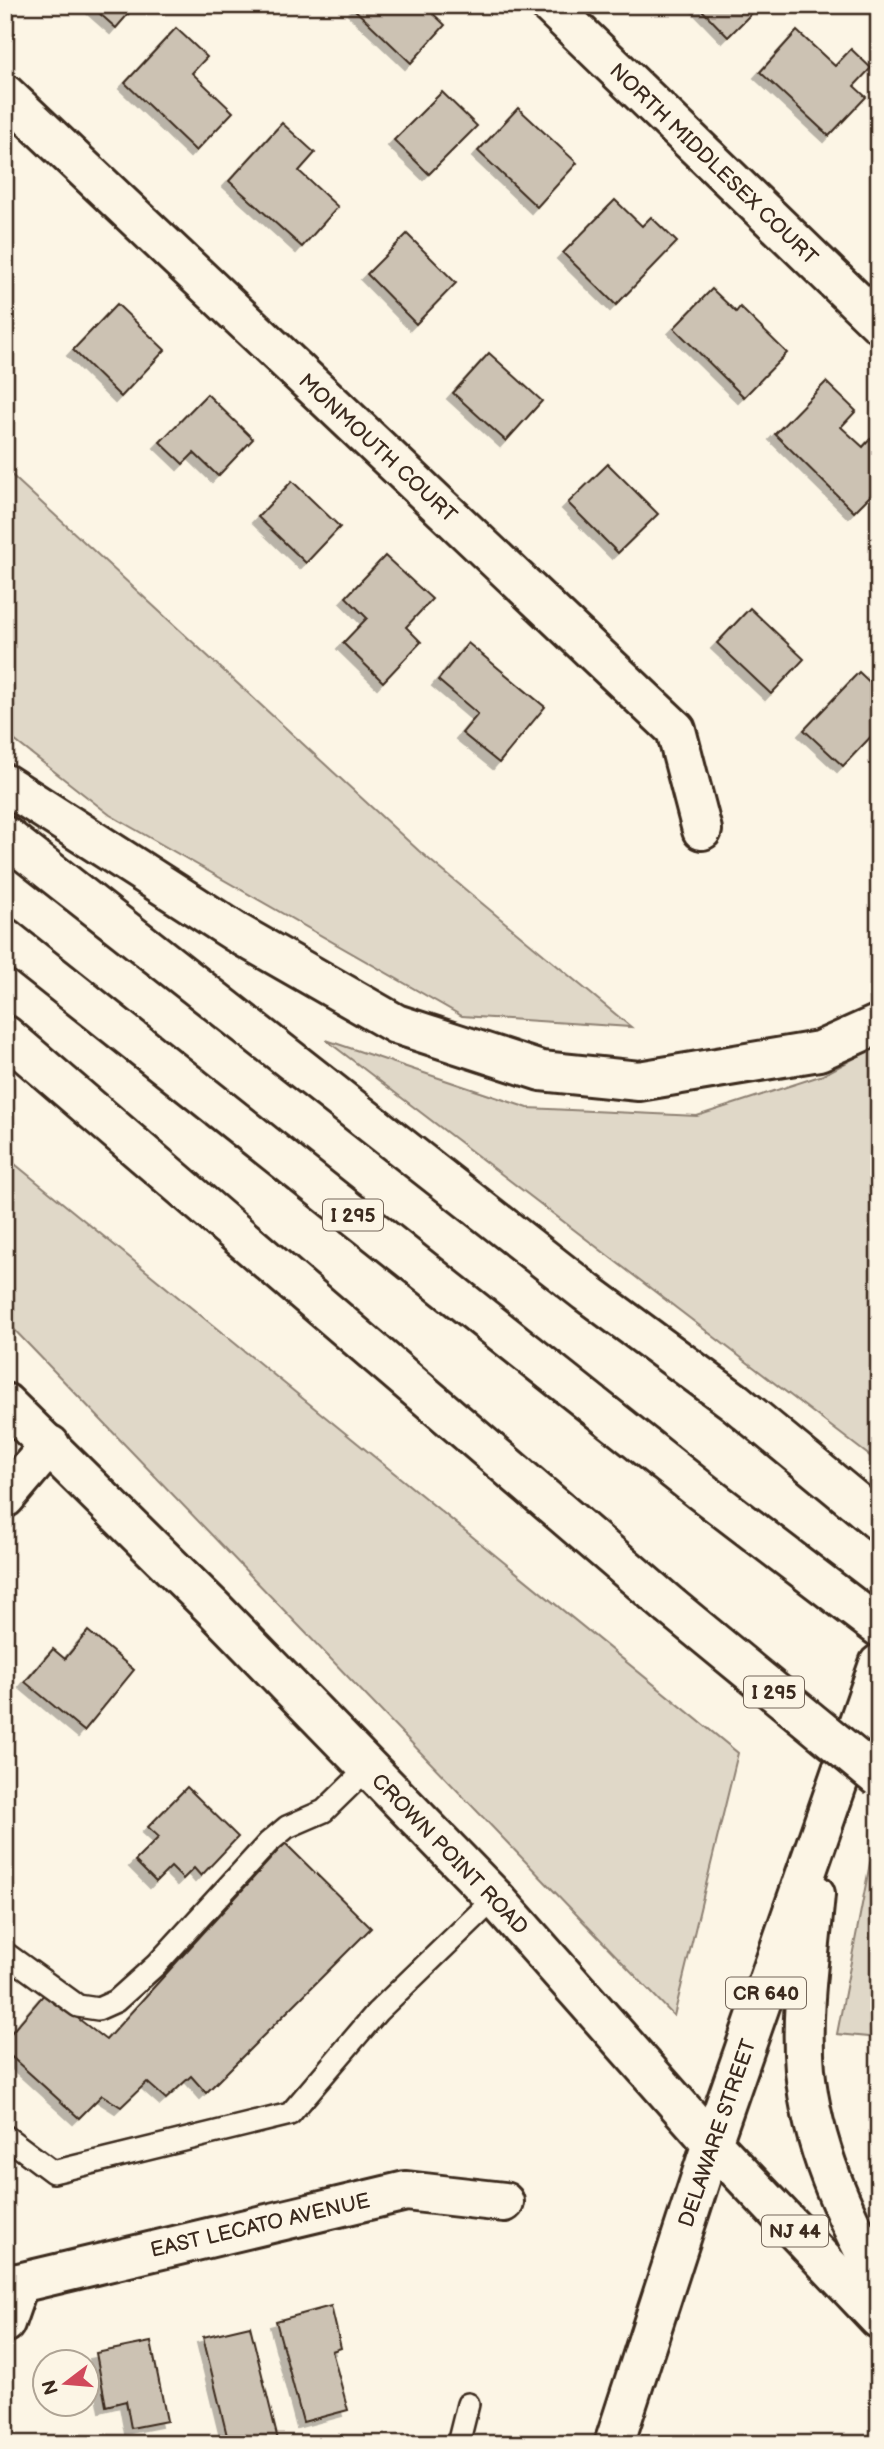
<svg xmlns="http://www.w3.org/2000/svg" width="884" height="2449" font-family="'Balsamiq Sans',sans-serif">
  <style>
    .green { fill: #e0d8c8; stroke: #8e8173; stroke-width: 2 }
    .building { fill: #ccc2b3; stroke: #3b2a1e; stroke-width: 2; filter: url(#shadow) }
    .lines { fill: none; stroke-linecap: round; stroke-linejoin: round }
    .lane-casing { stroke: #3b2a1e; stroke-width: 26 }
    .street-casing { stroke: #3b2a1e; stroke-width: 44 }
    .secondary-casing { stroke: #3b2a1e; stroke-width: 44 }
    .primary-casing { stroke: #3b2a1e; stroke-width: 44 }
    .highway-casing { stroke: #3b2a1e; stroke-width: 44 }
    .lane { stroke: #fcf5e5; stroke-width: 21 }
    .street { stroke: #fcf5e5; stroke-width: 38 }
    .secondary { stroke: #fcf5e5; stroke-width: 38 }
    .primary { stroke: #fcf5e5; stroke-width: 38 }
    .highway { stroke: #fcf5e5; stroke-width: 38 }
    .highway-bridge-casing { stroke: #3b2a1e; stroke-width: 44; stroke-linecap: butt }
    .highway-bridge { stroke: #fcf5e5; stroke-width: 38 }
    .labels { text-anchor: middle; stroke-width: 5; stroke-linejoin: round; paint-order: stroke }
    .shield { fill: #fcf5e5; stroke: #75675a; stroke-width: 2 }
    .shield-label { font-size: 19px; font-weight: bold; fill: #3b2a1e }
    .street-label { font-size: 21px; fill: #3b2a1e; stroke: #fcf5e5 }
  </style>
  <defs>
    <filter id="shadow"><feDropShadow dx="-6" dy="6" stdDeviation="0" flood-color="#0004"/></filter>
  </defs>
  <rect width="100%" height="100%" fill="#fcf5e5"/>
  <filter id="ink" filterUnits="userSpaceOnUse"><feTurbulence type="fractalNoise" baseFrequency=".0143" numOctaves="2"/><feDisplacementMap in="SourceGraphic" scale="14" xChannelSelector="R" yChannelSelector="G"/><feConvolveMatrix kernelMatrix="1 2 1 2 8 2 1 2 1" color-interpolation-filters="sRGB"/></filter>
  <g filter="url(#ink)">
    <g class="green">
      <polygon points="5,469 419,851 631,1027 462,1016 110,815 5,733"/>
      <polygon points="326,1040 528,1108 697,1116 823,1075 879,1045 879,1463"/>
      <polygon points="5,1156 738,1753 674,2016 5,1320"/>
      <polygon points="870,1863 879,1870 879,2038 837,2034"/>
    </g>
    <g class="building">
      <polygon points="90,5 136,5 116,28"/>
      <polygon points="357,5 424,5 445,25 411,63 354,9"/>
      <polygon points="697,5 760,5 728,37"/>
      <polygon points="176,28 207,57 192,73 233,112 196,151 125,83"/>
      <polygon points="797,31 835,66 851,49 871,68 854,86 866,97 829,136 760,72"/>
      <polygon points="442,92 477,126 429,174 394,140"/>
      <polygon points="518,108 577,163 537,207 478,151"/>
      <polygon points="282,123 315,153 299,171 338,207 302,247 229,181"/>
      <polygon points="615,200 642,226 651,217 677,242 616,305 563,253"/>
      <polygon points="407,234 456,283 416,324 367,274"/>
      <polygon points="712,289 736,312 740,307 787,353 744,397 674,328"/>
      <polygon points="117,304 165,350 121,397 73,350"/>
      <polygon points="489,353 542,401 506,441 453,393"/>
      <polygon points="826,382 856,411 841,427 863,447 872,437 879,444 879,487 854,512 775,434"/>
      <polygon points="207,394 253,439 218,476 194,453 183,464 160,442"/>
      <polygon points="608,464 658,514 618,553 568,503"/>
      <polygon points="292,481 340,527 306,563 258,517"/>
      <polygon points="385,556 432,599 406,627 421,642 383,682 343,643 367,618 346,597"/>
      <polygon points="750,608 804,659 771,694 717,643"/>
      <polygon points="468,643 545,707 499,763 462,733 478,714 438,680"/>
      <polygon points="859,672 879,691 879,728 843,766 804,730"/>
      <polygon points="88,1631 134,1670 84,1731 25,1682 53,1649 65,1659"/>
      <polygon points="187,1787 238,1837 201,1876 194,1868 183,1879 171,1867 156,1882 135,1861 159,1837 148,1827"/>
      <polygon points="285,1843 371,1928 206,2093 191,2076 166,2099 147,2082 121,2107 102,2095 79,2118 5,2051 5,2040 45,1993 106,2040"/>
      <polygon points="331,2306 341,2348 332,2351 348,2410 303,2422 276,2321"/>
      <polygon points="250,2326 279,2444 229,2444 203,2337"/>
      <polygon points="151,2342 167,2421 131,2428 126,2401 106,2406 96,2353"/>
    </g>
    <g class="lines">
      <g class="lane-casing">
        <g id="lane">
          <polyline points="5,1953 78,2006 98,2009 116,2001 156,1965 268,1843 287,1827 324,1811 368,1768"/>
          <polyline points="5,2136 53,2172 290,2114 377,2012 495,1898"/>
          <polyline points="458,2444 468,2404"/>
        </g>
      </g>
      <g class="street-casing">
        <g id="street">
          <polyline points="550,5 879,323"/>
          <polyline points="5,94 676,730 702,830"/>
          <polyline points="5,1498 50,1445"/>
          <polyline points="19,2283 406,2191 504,2202"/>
          <polyline points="5,2323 19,2283"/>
        </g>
      </g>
      <g class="secondary-casing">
        <polyline id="secondary" points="5,1403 213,1608 495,1898 712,2143 614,2444"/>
      </g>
      <g class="primary-casing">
        <g id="primary">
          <polyline points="879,1664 712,2143 879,2319"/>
          <path d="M815,1894C810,1951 800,2012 805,2070C812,2146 844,2214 879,2280"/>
        </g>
      </g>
      <g class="highway-casing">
        <g id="highway">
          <polyline points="5,784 237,933 396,1024 541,1071 639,1081 819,1051 879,1024"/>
          <polyline points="5,836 586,1292 735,1402 879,1521"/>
          <polyline points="5,938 701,1491 879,1627"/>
          <polyline points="5,1035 670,1606"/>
        </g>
      </g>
      <use href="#lane" class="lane"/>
      <use href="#street" class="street"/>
      <use href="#secondary" class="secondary"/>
      <use href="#primary" class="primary"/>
      <use href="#highway" class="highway"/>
      <g class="highway-bridge-casing">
        <polyline id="highway-bridge" points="670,1606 879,1778"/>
      </g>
      <use href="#highway-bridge" class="highway-bridge"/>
    </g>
  </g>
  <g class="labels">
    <g class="shield">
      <rect x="323" y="1199.5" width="60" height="31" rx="5"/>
      <rect x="744" y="1676.5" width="60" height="31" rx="5"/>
      <rect x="726" y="1977.5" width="80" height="31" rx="5"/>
      <rect x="762" y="2215.5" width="66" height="31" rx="5"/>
    </g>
    <g class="shield-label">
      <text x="353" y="1222">I 295</text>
      <text x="774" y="1699">I 295</text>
      <text x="766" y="2000">CR 640</text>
      <text x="795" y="2238">NJ 44</text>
    </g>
    <g class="street-label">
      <text transform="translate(714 164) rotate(44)" y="7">NORTH MIDDLESEX COURT</text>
      <text transform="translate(378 448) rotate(43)" y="7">MONMOUTH COURT</text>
      <text transform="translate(450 1854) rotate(46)" y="7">CROWN POINT ROAD</text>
      <text transform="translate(717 2133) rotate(-71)" y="7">DELAWARE STREET</text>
      <text transform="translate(260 2225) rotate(-13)" y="7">EAST LECATO AVENUE</text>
    </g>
  </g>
  <rect width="884" height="2449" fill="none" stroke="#fcf5e5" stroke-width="28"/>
  <rect x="14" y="14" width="856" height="2421" fill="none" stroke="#3b2a1e" stroke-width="2.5" filter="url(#ink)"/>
  <g transform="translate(66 2383) rotate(254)"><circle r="33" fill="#fcf5e5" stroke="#afa495" stroke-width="2"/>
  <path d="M0-5L12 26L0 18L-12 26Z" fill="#d1495b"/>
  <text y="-10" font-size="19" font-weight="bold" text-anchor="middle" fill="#3b2a1e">N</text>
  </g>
</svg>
